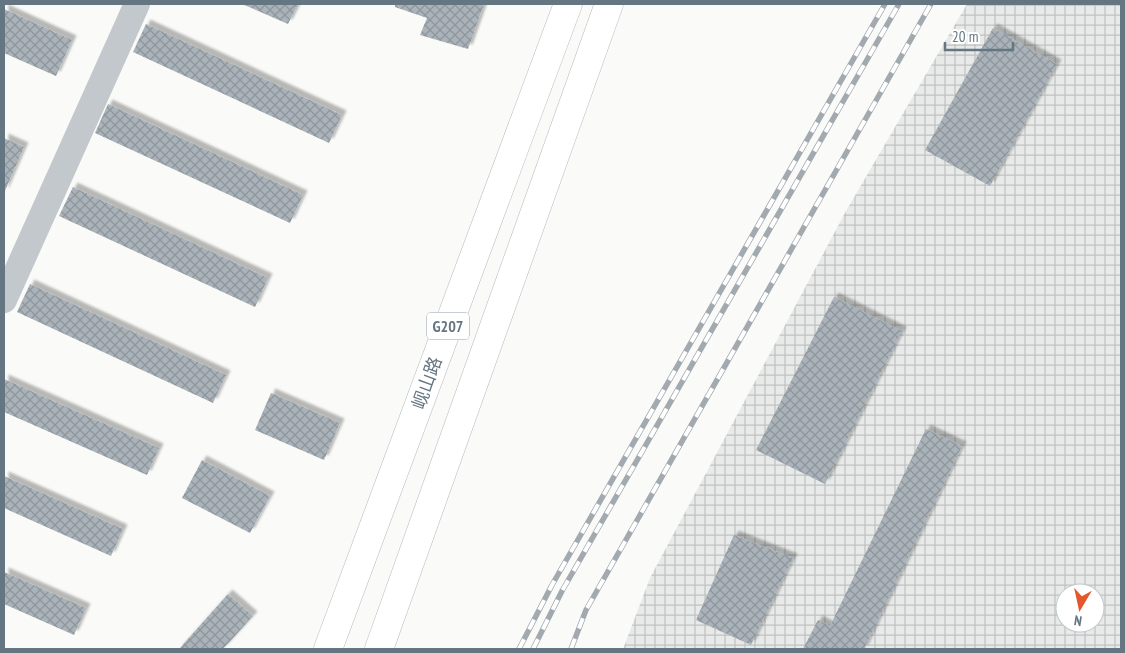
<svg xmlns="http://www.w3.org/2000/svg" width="1125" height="653" font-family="'PT Sans Narrow','Noto Sans SC',sans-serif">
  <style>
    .industrial { fill: url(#industrial-grid); fill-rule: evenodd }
    .building { fill: url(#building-cross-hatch); filter: url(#shadow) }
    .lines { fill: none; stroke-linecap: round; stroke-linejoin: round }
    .highway-casing { stroke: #b4b9bd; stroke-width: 29 }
    .minor { stroke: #c3c8cc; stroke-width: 26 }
    .highway { stroke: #fff; stroke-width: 28 }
    .rail-casing { stroke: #a2aab0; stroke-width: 5.5 }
    .rail { stroke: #fff; stroke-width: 4; stroke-dasharray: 11; stroke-linecap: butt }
    .labels { text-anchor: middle; stroke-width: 5; stroke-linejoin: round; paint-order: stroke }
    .shield { fill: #fff; stroke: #939fa8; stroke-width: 1 }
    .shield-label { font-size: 16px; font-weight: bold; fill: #657683 }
    .street-label { font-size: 18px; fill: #657683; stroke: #fff }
  </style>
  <defs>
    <pattern id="industrial-grid" width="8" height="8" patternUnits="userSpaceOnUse" patternTransform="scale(1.25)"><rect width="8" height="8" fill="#e8e9e9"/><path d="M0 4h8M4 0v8" fill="none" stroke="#c0c1c2"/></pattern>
    <pattern id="building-cross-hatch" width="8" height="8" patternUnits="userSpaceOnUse" patternTransform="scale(1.25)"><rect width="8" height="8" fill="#aab3b9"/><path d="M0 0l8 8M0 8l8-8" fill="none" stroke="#8e969c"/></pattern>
    <filter id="shadow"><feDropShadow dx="4.5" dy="-4.5" stdDeviation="1" flood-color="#0004"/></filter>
  </defs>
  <rect width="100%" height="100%" fill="#fafaf8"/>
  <path class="industrial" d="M967,4H1121V649H623L650,578L846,211ZM1065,593H1095V623H1065Z"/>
  <g class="building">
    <polygon points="242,4 298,4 288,24"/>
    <polygon points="395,4 484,4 468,49 420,35 427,18 395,7"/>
    <polygon points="4,9 72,40 56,76 4,53"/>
    <polygon points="146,24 342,115 329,143 133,52"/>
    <polygon points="993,28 1057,64 990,186 925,150"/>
    <polygon points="108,104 303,195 290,223 95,133"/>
    <polygon points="4,138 24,147 4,193"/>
    <polygon points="73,187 268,278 255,307 59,216"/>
    <polygon points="30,284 226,375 213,403 17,312"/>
    <polygon points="834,297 902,331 825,484 756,450"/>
    <polygon points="4,379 159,448 147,475 4,412"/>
    <polygon points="271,393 340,423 324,460 255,430"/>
    <polygon points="926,429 962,446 864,649 803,649 818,620 830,626"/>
    <polygon points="202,460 270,496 250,533 182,498"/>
    <polygon points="4,476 123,529 111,556 4,508"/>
    <polygon points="734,535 793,558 751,645 696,620"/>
    <polygon points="4,572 86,608 74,635 4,604"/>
    <polygon points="228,594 253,616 223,649 179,649"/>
  </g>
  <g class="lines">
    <g class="highway-casing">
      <g id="highway">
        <polyline points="328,649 568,4"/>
        <polyline points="379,649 609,4"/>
      </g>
    </g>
    <polyline class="minor" points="4,300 137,4"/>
    <use href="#highway" class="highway"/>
    <g class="rail-casing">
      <g id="rail">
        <polyline points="519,649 552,585 885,4"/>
        <polyline points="533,649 562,591 899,4"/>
        <polyline points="571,649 586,610 931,4"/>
      </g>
    </g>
    <use href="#rail" class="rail"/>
  </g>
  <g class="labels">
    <rect class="shield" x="427" y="312.5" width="42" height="27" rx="4"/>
    <g class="shield-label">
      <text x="448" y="332">G207</text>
    </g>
    <g class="street-label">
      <text transform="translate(427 383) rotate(-70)" y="6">岘山路</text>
    </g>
  </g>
  <rect width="1125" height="653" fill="none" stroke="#657683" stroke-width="10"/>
  <g transform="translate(1080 608) rotate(189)"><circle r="24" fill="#ffffff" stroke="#c1c8cd"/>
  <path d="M0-4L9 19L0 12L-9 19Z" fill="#e4572e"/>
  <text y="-8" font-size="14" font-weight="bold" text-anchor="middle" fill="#657683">N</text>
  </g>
  <path d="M945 42v8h68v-8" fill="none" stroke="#657683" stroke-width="2.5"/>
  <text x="952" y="42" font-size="15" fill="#657683" stroke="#ffffff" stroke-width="4" paint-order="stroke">20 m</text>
</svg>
